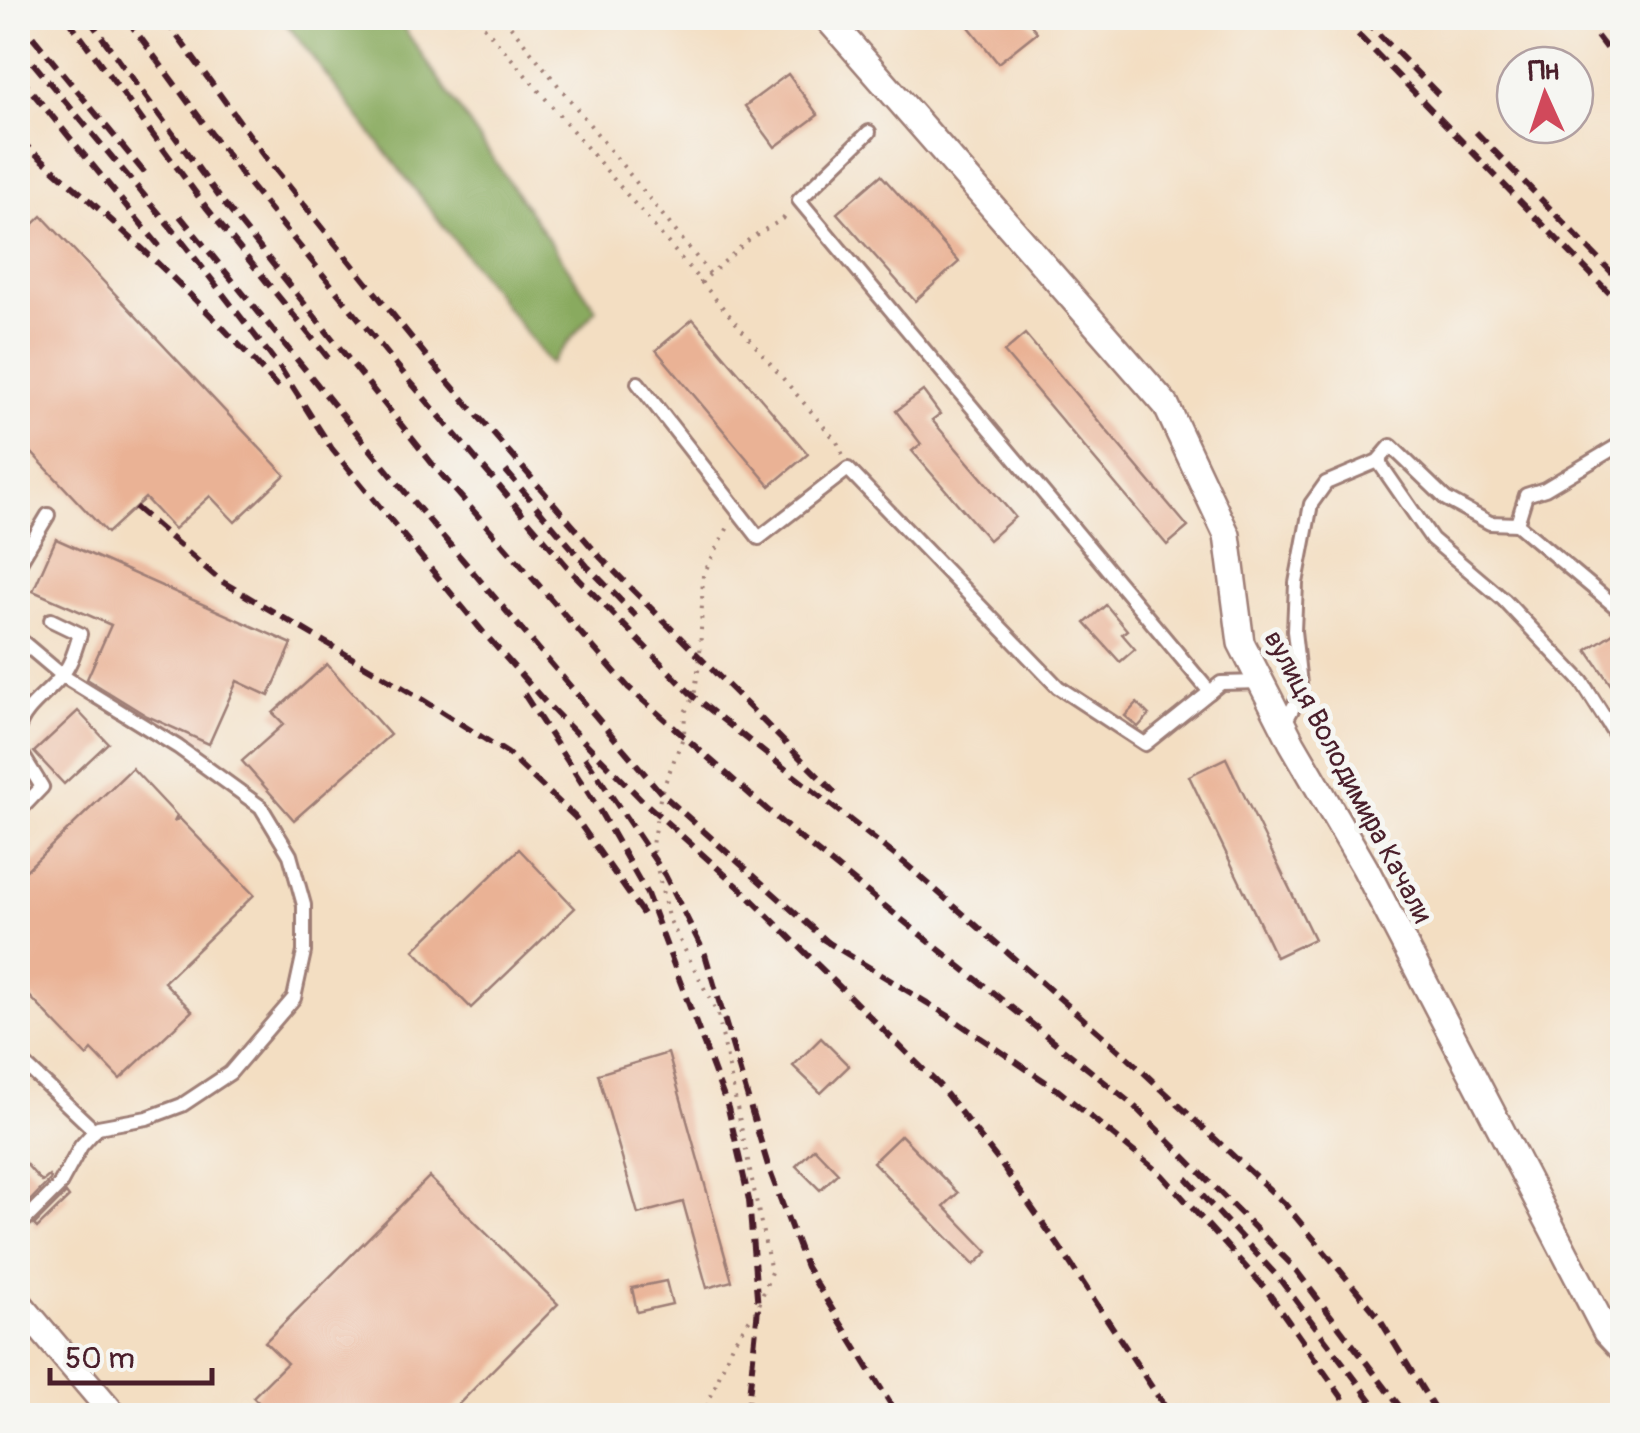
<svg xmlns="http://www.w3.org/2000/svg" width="1640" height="1433" font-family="Pangolin,sans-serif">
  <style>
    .forest { fill: #89aa5f; stroke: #6a6445; stroke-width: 2.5 }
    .building { fill: #eab295 }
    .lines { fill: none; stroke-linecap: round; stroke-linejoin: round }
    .service-casing { stroke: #9e7e76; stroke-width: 18 }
    .minor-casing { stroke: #9e7e76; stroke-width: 30 }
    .path { stroke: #9e7e76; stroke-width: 4; stroke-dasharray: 2.5 8; stroke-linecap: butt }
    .service { stroke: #fff; stroke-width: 12 }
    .minor { stroke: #fff; stroke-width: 25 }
    .rail { stroke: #4a1f2b; stroke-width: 6; stroke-dasharray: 15 8; stroke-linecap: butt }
    .labels { text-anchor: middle; stroke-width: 10; stroke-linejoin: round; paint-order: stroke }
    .street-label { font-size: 28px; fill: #4a1f2b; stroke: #f6f6f2 }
  </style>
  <rect width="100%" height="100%" fill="#f6f6f2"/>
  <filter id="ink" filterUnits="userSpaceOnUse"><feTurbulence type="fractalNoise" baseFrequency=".01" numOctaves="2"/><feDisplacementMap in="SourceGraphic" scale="20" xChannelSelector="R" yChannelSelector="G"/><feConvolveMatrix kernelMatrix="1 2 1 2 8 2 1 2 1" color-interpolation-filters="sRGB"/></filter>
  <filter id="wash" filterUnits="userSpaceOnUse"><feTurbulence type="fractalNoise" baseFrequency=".0048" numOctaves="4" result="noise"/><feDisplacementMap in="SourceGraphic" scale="40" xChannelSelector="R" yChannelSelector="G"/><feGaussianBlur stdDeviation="2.25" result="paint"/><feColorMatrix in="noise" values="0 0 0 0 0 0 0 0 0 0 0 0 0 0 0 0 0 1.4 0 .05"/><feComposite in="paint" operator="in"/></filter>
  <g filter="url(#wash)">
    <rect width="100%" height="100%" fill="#f3dec2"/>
    <polygon class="forest" points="282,18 397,18 596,309 550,364"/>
    <g id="blocks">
      <g class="building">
        <polygon points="962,18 1025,18 1037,32 998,63"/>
        <polygon points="788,74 818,115 775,147 745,106"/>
        <polygon points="881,175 959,262 915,301 837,213"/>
        <polygon points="42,216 285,475 235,522 210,496 174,529 145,498 107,533 18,438 18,239"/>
        <polygon points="693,319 808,454 770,486 656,350"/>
        <polygon points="1025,334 1188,527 1167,545 1004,352"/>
        <polygon points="923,391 940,414 932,420 1015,517 989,540 912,451 921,444 896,411"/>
        <polygon points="56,539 292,644 269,696 237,681 209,744 147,716 87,679 111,625 33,591"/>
        <polygon points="1106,605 1127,630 1122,634 1135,649 1120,662 1085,623"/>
        <polygon points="1613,633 1622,649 1622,677 1611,685 1587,650"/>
        <polygon points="327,664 390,735 294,820 242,761 284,724 273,713"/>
        <polygon points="1137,703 1149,715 1138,727 1125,716"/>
        <polygon points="78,711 108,743 64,784 34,752"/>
        <polygon points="1226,758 1314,939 1276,957 1189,776"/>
        <polygon points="132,768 177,816 174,822 179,818 254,895 164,982 192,1011 120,1079 92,1050 87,1056 18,984 18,878"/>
        <polygon points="519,849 575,908 471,1008 414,950"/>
        <polygon points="821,1038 849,1066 821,1093 793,1066"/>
        <polygon points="668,1053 732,1281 707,1288 683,1202 638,1214 598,1074"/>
        <polygon points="901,1135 958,1193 944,1206 988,1252 974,1265 873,1162"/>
        <polygon points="814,1148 838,1173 820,1190 796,1166"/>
        <polygon points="18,1155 42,1182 49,1176 51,1179 20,1211"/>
        <polygon points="429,1177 558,1304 447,1416 272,1416 253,1397 287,1363 265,1342"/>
        <polygon points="66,1193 69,1197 37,1228 34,1225"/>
        <polygon points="666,1281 672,1304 637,1312 632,1288"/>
      </g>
    </g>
  </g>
  <g filter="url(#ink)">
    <use href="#blocks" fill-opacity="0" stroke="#9e7e76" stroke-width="2.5"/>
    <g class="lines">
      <g class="service-casing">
        <g id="service">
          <polyline points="869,132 799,200 1210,692"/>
          <polyline points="638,383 759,538 848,469 1058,687 1145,744 1221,683 1261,682"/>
          <polyline points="1378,461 1432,539 1504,600 1582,682 1622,745"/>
          <polyline points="1517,524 1622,612"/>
          <polyline points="18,565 48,515"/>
          <polyline points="18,638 63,676 178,747 261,807 290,855 304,905 304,952 294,998 230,1073 182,1105 147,1118 98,1127 81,1146 59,1186 18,1227"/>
          <polyline points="1284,724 1301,693 1294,631 1296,583 1311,504 1326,483 1378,461 1391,446 1446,499 1490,523 1517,524 1526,495 1545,489 1619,445 1622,447"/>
          <path d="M18,730C23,709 45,696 59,679C71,666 75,650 80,634L51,620"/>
          <polyline points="18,748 42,787 18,812"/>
          <polyline points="18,1058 95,1131"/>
        </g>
      </g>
      <g class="minor-casing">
        <g id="minor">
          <polyline points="827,18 1166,405 1227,535 1241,643 1292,743 1365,868 1606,1332 1622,1349"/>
          <polyline points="18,1302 115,1416"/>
        </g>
      </g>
      <g class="path">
        <polyline points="477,18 837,442 843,455"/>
        <polyline points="504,18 710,274"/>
        <polyline points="700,283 752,237 783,219 789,211"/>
        <polyline points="703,1416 732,1344 758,1308 771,1272 718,1015 668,917 652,845 661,793 684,735 685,712 694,697 700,658 703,575 728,527"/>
      </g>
      <use href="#service" class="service"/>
      <use href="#minor" class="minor"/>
      <g class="rail">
        <polyline points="67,18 206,207 329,359"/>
        <polyline points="88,18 220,198 434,466 629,688 795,834 1133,1105 1292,1265 1407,1416"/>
        <polyline points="126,18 244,178 408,379 572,572 694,697 907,865 1127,1057 1284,1203 1377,1315 1439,1416"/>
        <polyline points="164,18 267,159 432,363 601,558 837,795"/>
        <polyline points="1342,18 1622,306"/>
        <polyline points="1363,18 1441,97"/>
        <polyline points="1583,18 1622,69"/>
        <polyline points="18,19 148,177"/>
        <polyline points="18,45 174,231 281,369 332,449 483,632 546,703 644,802 740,888 940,1086 1001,1164 1058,1245 1171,1416"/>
        <polyline points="18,75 161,248"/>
        <polyline points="1476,132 1622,283"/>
        <path d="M18,139C112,218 201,300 282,392"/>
        <polyline points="180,216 405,492 661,793 830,944"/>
        <polyline points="506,471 587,566 636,616"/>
        <polyline points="135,507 221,581 415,695 507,753 575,817 643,914"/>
        <polyline points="524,694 598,808 647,894 728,1108 749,1200 758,1308 747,1416"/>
        <polyline points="585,757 665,875 705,954 769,1169 806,1267 898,1416"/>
        <polyline points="821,938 947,1015 1059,1091 1162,1175 1265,1288 1355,1416"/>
        <polyline points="1186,1178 1278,1277 1383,1416"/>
      </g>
    </g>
  </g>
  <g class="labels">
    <g class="street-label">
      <text transform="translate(1349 776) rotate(62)" y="10">вулиця Володимира Качали</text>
    </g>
  </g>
  <rect width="1640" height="1433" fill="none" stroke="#f6f6f2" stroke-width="60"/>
  <g transform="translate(1545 95) rotate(357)"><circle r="48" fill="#f6f6f2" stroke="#b1a0a2" stroke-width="2.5"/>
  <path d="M0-8L18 38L0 25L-18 38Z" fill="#d1495b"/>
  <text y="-15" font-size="28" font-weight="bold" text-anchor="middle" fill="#4a1f2b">Пн</text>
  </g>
  <path d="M50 1368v15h162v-15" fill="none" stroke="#4a1f2b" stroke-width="5"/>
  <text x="65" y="1368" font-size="30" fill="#4a1f2b" stroke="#f6f6f2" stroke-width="8" paint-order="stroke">50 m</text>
</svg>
